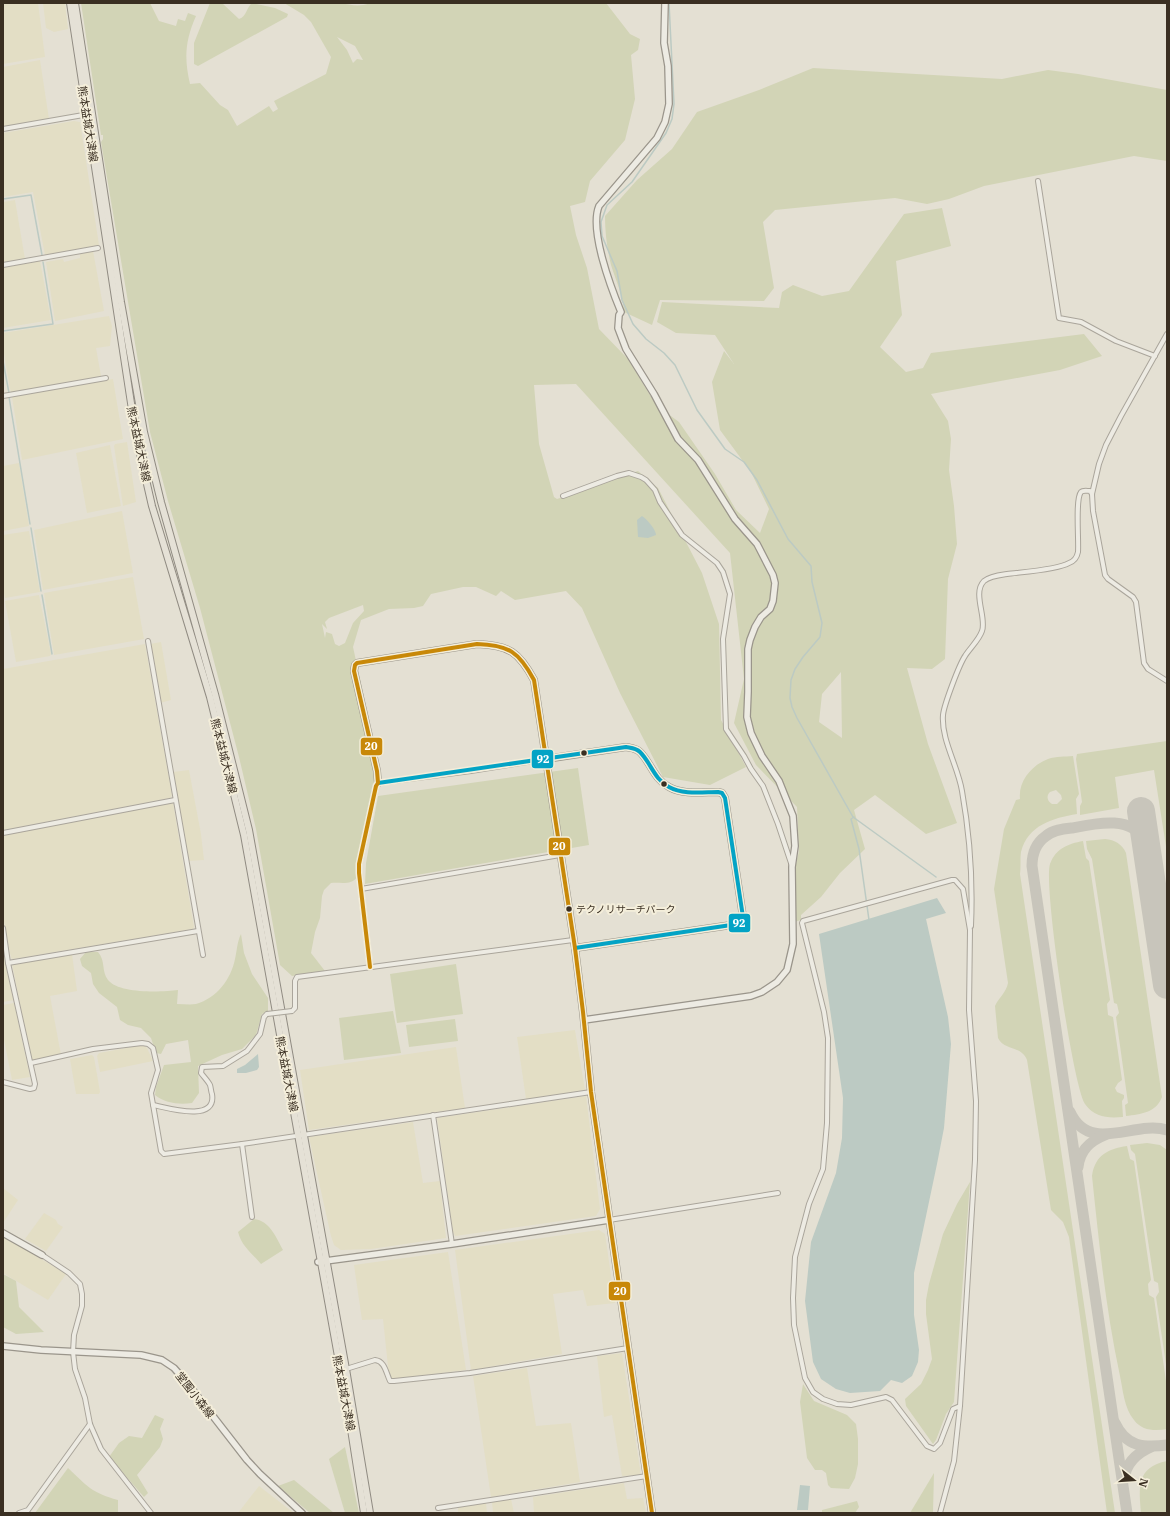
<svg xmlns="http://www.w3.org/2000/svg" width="1170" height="1516" font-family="'IBM Plex Serif','Noto Sans JP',serif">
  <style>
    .farmland { fill: #e3dec5 }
    .green { fill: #d2d4b6; fill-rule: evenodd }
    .water { fill: #bccac3 }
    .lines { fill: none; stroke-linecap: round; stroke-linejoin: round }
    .stream { stroke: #bccac3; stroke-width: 1.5 }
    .taxiway { stroke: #c8c5bb; stroke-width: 11 }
    .runway { stroke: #c8c5bb; stroke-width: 28 }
    .street-casing { stroke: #aaa59b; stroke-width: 6 }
    .secondary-casing { stroke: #9a958b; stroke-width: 8 }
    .primary-casing { stroke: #908b82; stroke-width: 8 }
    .street { stroke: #edebe3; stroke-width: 4 }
    .secondary { stroke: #edebe3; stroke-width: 5.5 }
    .primary { stroke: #e5e1d6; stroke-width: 6 }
    .street-bridge-casing { stroke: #aaa59b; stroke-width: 6; stroke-linecap: butt }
    .street-bridge { stroke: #edebe3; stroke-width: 4 }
    .bus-1-casing { stroke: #f4eeda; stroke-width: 7 }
    .bus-2-casing { stroke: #f4eeda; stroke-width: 7 }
    .bus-1 { stroke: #03a3c5; stroke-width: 4 }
    .bus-2 { stroke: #c88808; stroke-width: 4 }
    .bus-dot { fill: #3a2f22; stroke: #f4eeda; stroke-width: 1.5 }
    .labels { text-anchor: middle; stroke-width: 4; stroke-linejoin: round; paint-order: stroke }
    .bus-label { font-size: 10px; fill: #3a2f22; stroke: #f4eeda; text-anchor: start }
    .street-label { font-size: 11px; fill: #3a2f22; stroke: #f4eeda }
    .line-badge { stroke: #f4eeda; stroke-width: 1.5 }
    .badge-label { font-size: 11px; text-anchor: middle; font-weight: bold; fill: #fff }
  </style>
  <rect width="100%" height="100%" fill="#e4e0d3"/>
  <g class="farmland">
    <polygon points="3,3 38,3 45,57 3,64"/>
    <polygon points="43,3 65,3 68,29 54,32 46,28"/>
    <polygon points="40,60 49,119 3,127 3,67"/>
    <polygon points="74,121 80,122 99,245 45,255 33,192 3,197 3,133"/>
    <polygon points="15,200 25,259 3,263 3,202"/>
    <polygon points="93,251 104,311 55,321 46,262 63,259 64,262 80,258 80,254"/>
    <polygon points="40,261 51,320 3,328 3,267"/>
    <polygon points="109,316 112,326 110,346 96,348 101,376 11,394 3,348 3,333"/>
    <polygon points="113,379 123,439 22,460 12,397"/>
    <polygon points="127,442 136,502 123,506 114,446 115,444"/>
    <polygon points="110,445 121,506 87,513 76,453"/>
    <polygon points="19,463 29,526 3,531 3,466"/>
    <polygon points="122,511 133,573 43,590 34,530"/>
    <polygon points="29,531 40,592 5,598 3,589 3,535"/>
    <polygon points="133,577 144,639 54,655 44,593"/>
    <polygon points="39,595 51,654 50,656 16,662 5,601"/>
    <polygon points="161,642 171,700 160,703 150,644"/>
    <polygon points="145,644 172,795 170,798 3,830 3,669"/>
    <polygon points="189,770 201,834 204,860 189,861 173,772"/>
    <polygon points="173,803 194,927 193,929 13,959 11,958 3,916 3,835"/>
    <polygon points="3,938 14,1000 3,1002"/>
    <polygon points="72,954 77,991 50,996 61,1055 33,1060 31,1059 12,964"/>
    <polygon points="14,1003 30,1077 12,1080 3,1035 3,1005"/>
    <polygon points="575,1030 585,1090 526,1099 517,1037"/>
    <polygon points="143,1045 147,1048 153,1061 100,1072 97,1056 99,1053"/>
    <polygon points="456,1047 465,1108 309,1130 300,1070"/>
    <polygon points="92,1055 94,1057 100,1092 99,1094 76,1094 70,1059"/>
    <polygon points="586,1096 600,1209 596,1216 455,1236 453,1232 437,1118"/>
    <polygon points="413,1122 423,1183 440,1181 446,1238 371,1249 341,1250 334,1245 331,1236 309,1137"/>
    <polygon points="3,1188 18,1200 3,1223"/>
    <polygon points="44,1213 56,1220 58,1224 63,1227 46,1251 25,1239"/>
    <polygon points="599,1230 605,1234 615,1303 587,1306 583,1290 553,1294 562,1354 471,1370 455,1250"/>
    <polygon points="3,1236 66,1274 48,1300 3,1273"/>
    <polygon points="448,1252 466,1370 392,1379 389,1376 383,1319 362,1320 354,1265"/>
    <polygon points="622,1353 641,1475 622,1476 612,1415 604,1417 597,1356"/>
    <polygon points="527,1368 536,1426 571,1423 580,1482 491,1497 473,1376"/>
    <polygon points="624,1483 627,1499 643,1498 646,1513 534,1513 533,1497"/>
    <polygon points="259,1486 294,1513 238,1513"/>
    <polygon points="511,1499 514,1513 493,1513 492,1502"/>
    <polygon points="486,1503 487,1513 458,1513 458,1507"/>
  </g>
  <g class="green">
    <path d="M81,3H150L159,21L176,26L178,19L185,21L188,13L196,16C185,41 184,58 190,84L200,83L220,105L228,110L237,126L269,106L273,112L278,109L274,101L326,74L331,57L311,22L304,15L284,3C302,3 321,2 339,3C351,4 357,8 370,3H606L630,34L640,39L638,50L631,55L635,99L625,140L590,181L585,202L570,206L576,235L587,268L599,329L628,359L656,405L679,422L715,474L736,510L760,533L769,509L751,472L720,430L712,382L724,351L734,364L715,335L676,333L657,322L662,302L779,308L782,292L793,285L822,296L849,291L904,214L942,208L951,246L896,261L902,315L880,347L906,372L923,368L931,353L1084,334L1102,356L1060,370L931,394L948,421L951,439L949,470L954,506L957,544L948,579L945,659L932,669L907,668L928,744L957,823L926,834L875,795L854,810L865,849L840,873L821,897L801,915V920L794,922V872L799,851L797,807L756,765L734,723L744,679L730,553L576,384L534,385L539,444L554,497L557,499L638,471L658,488L702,573L719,624L721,720L746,767L710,785L663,777L620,693L582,608L566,591L515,600L501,591L496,596L476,587H463L431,594L423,606L414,608L389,609L361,620L353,647L381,775L365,851L358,876C351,886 342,882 331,883L324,890L322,896L320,918L315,932L311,953L325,971L292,976L280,965L256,829L239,757L200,608L168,501L150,432L101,142L103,139V135H101ZM337,37L355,46L363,60L357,59L353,63L347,50ZM363,605L364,611L353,623L345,643L339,646L335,644L332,634L326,632L325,638L322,624L327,629L325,622L329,618ZM841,672L842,738L819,722L822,694Z"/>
    <path d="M210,3H222L239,19C247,16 246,8 252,3L275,8L288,14L287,17L198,66L194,64V43Z"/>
    <path d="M813,68L1002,79L1048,70L1078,74L1167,90V161L1134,156L984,186L949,199L927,204L895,198L775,210L763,222L774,288L764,301L660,300L652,325L624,312C623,295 616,281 611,265C607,248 605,233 605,216L637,180L672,149L697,112L759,90Z"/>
    <polygon points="1167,741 1167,853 1154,770 1115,777 1119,808 1080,815 1080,806 1082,802 1076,759 1077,754"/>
    <path d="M1073,756L1079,794L1076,799L1077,814C1053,818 1028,825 1021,852C1020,858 1021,867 1020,874L1115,1513H1107L1069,1237L1063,1222L1051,1210L1027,1060C1021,1045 1004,1051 998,1038L995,1006C999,997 1006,993 1008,983L994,889L1004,829L1016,800L1020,799C1018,781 1032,765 1048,759C1056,756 1065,757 1073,756ZM1056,790L1061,795L1062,799L1057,804H1052C1047,801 1046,796 1050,792Z"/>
    <polygon points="578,768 589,845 365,884 366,863 378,796"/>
    <path d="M1105,839C1115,840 1122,844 1126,853L1162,1097C1156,1113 1141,1114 1126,1116L1125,1105L1128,1103L1116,1017L1119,1013L1117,1004L1114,1003L1092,859L1087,849L1086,841Z"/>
    <path d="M1083,841L1086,858L1089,861L1110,1000L1107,1004L1108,1015L1113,1017L1122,1080L1118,1083L1115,1088L1117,1092L1124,1095V1098L1122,1101L1123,1117C1108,1118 1095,1118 1085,1104C1073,1087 1043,884 1050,864C1056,848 1068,844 1083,841Z"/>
    <path d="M241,934L244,953L252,974L268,998V1011L262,1014L256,1035L242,1049L222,1055L198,1066L199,1093L192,1103C179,1105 165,1103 155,1095L156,1087L164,1065L191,1062L188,1040L166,1044L161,1054L156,1053L151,1038L141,1028L128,1025L120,1020L117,1007L99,993L93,984L91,973L82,966L80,959L86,952H98C106,961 101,971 108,980C119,994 162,992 178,990L177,1004C183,1004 190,1005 196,1004C217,998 231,979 235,959C237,951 237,942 241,934Z"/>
    <polygon points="456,964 463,1014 397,1023 390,974"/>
    <polygon points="393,1011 401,1053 344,1060 339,1018"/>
    <polygon points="455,1019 458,1041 409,1047 406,1025"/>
    <polygon points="1147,1143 1160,1145 1167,1150 1167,1371 1156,1297 1159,1292 1158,1283 1154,1281 1135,1154 1131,1150 1130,1145"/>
    <path d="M1127,1146L1130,1159L1134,1161L1151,1280L1148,1284L1149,1295L1154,1298L1167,1388V1429C1155,1431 1142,1431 1134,1420C1124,1408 1123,1390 1120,1376C1106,1311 1099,1243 1092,1176C1095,1155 1108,1149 1127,1146Z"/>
    <polygon points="970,1182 954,1402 946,1414 936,1440 933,1444 906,1406 905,1399 921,1384 928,1370 932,1359 926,1314 926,1300 929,1284 943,1234 957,1204"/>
    <path d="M254,1219C270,1221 276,1237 283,1250L261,1264C252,1253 242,1247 238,1232Z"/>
    <polygon points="3,1274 16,1281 19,1307 44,1332 16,1334 3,1327"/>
    <polygon points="803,1384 814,1401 847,1415 856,1424 858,1439 858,1464 855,1478 849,1489 831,1488 828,1485 826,1473 822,1470 815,1470 807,1458 800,1402"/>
    <polygon points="155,1415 164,1419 160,1429 163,1439 160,1447 137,1475 148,1493 144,1497 109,1457 119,1443 129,1436 142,1438"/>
    <polygon points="345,1447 359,1513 345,1513 329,1459"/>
    <path d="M1167,1461V1513H1141C1139,1488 1136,1467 1167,1461Z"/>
    <path d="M68,1468C87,1486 92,1493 118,1500V1513H35Z"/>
    <polygon points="934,1473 933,1513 910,1513"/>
    <polygon points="294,1480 334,1513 310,1513 278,1486"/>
    <polygon points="857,1501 859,1507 855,1513 822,1513 822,1510"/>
  </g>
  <g class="water">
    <path d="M642,516C647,519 656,530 656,535L648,538L638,537L637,520Z"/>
    <polygon points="937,898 946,913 926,919 948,1017 951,1044 944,1128 937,1164 914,1273 914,1315 919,1350 918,1362 912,1376 902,1383 891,1380 880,1391 850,1393 836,1389 821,1379 813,1362 805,1301 811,1242 836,1173 842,1138 843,1098 819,934"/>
    <polygon points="258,1054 259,1067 257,1070 246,1073 237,1073 237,1069 245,1065"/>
    <polygon points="800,1485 810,1486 808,1510 797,1510"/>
  </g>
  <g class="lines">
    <g class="stream">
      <polyline points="669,3 674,104 672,119 666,133 632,182 607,205 601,222 602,236 617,271 622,300 633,324 646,339 664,353 675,365 697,410 725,449 744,462 757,480 788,539 811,566 812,582 822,623 820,637 803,657 795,669 791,680 790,698 792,707 797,718 853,817 936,877"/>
      <polyline points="3,199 31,195 42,255"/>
      <polyline points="3,331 53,324 43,262"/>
      <polyline points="3,361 9,393"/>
      <polyline points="9,397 30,524"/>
      <polyline points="31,528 41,591"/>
      <polyline points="42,595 52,654"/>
      <polyline points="854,817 851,819 859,849 869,920"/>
    </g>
    <g class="taxiway">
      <path d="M1070,1112C1090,1155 1134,1120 1167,1130"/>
      <path d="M1078,1167C1080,1150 1090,1141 1105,1135"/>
      <path d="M1115,1423C1126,1447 1144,1448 1167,1445"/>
      <path d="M1124,1479C1126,1463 1137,1453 1151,1447"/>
      <path d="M1127,1513L1032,866C1032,854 1036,843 1046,836C1053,830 1063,829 1072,828C1097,823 1132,815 1146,842"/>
    </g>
    <polyline class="runway" points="1141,811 1167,985"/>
    <g class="street-casing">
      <g id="street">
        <polyline points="3,129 89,114"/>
        <polyline points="1038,181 1059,318 1081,322 1116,341 1155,356"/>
        <polyline points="3,265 98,248"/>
        <polyline points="1167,334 1121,416 1106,445 1099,464 1092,494 1093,511 1105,575 1108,579 1133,597 1136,602 1144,663 1148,669 1167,681"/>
        <polyline points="3,396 106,378"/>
        <polyline points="563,496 617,476 629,473 641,477 646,480 655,490 660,502 682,535 717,563 723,572 730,594 723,639 726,729 744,756 751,769 763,786 778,824 792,866"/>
        <polyline points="148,641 203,955"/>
        <polyline points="3,833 175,800"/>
        <polyline points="361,889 560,855"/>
        <path d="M971,926C973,881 970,836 962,791C958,766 941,740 943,715C944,705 959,665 965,656C970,648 979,640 982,631C987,618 972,593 984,581C990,576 1000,575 1007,574C1022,572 1057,570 1069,563C1075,561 1077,557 1078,552C1079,540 1075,499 1081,492C1083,490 1087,491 1090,491L1092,494"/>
        <polyline points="3,928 8,963 35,1084 34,1088 30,1089 3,1082"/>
        <polyline points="8,963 198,931"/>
        <polyline points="370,967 359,873 359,864 376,786 378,783 471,771 546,759"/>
        <polyline points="292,1011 295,1008 295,981 297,977 573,940"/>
        <polyline points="31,1063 93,1049 142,1043 148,1044 153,1048 158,1070 151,1093 161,1151 164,1154 242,1144 591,1092"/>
        <path d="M153,1105C168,1108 217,1123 212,1094C211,1092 211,1088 210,1085C208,1081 204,1077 201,1073L202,1067L223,1066L247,1051L260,1034L264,1017L267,1014"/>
        <polyline points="433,1115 452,1244"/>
        <polyline points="242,1144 252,1217"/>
        <polyline points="609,1220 778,1193"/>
        <polyline points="42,1255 69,1273 80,1284 82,1294 82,1306 74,1335 73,1352 75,1369 85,1398 90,1424 101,1449 151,1513"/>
        <path d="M346,1369L375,1360C385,1361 386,1373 390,1381H394L470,1373L628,1348"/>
        <polyline points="438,1508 647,1476"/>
        <polyline points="19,1513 28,1510 90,1424"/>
        <polyline points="940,1513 954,1461 960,1406 975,1160 976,1101 969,1010 970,930 963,889 955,880 952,880 803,921 802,923 824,1012 828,1038 827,1123 823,1169 809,1204 795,1257 793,1298 794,1325 805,1378 813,1392 823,1399 837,1404 851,1405 886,1397 892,1400 927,1446 934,1449 940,1443 953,1409 960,1406"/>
      </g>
    </g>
    <g class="secondary-casing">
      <g id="secondary">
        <path d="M546,759L626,747C631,748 636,748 640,752C651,763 654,779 669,787C683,795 703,792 718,792L722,793L725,798L743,917L742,921L738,924L575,948"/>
        <path d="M378,783L377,771L354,671L355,665L357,663L477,644C509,645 519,652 534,680L575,948L583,1012L591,1092L652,1513"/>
        <path d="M584,1020L751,996L762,992L777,982L787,970L793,944L792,867L795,846L793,816L779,781L762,756L751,733L747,717L748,692V649L750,640L755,627L761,617L770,609L773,601L775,583L773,575L757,544L735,519L698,460L678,439L654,394L626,349L618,328L619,315L621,312C611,288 589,230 599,206L657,138L665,122L669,104L668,66L664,43L665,3"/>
        <polyline points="3,1233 42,1255"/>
        <polyline points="318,1262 452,1244 609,1220"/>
        <polyline points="3,1346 41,1350 141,1355 162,1360 174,1368 188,1384 247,1460 260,1474 302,1513"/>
      </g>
    </g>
    <g class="primary-casing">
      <g id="primary">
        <polyline points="70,3 136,436 152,506 210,697 244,835 350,1423 364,1513"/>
        <polyline points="75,3 121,302 144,432 161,502 215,694 249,830 346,1369 370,1513"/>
      </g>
    </g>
    <use href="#street" class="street"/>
    <use href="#secondary" class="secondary"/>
    <use href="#primary" class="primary"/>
    <g class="street-bridge-casing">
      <polyline id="street-bridge" points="267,1014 292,1011"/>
    </g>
    <use href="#street-bridge" class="street-bridge"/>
    <g class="bus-1-casing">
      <path id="bus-1" d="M378,783L626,747C631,748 636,748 640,752C651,763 654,779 669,787C683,795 703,792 718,792L722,793L725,798L743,917L742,921L738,924L575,948"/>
    </g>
    <g class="bus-2-casing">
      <path id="bus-2" d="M370,967L359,873V864L376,786L378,783L377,771L354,671L355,665L357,663L477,644C509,645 519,652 534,680L575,948L583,1012L591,1092L652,1513"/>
    </g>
    <use href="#bus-1" class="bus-1"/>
    <use href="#bus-2" class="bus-2"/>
  </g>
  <g class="bus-dot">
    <circle cx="584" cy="753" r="3.5"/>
    <circle cx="664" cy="784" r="3.5"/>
    <circle cx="569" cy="909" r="3.5"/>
  </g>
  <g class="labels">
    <g class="bus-label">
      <text x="576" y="913">テクノリサーチパーク</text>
    </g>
    <g class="street-label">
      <text transform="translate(88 124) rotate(81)" y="4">熊本益城大津線</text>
      <text transform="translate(139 444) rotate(78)" y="4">熊本益城大津線</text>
      <text transform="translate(224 756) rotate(76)" y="4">熊本益城大津線</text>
      <text transform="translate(287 1074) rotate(79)" y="4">熊本益城大津線</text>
      <text transform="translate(344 1393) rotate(79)" y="4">熊本益城大津線</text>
      <text transform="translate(195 1395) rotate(52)" y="4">堂園小森線</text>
    </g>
  </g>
  <g class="line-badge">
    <rect x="360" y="737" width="23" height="19" rx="4" fill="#c88808"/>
    <rect x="531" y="749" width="23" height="20" rx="4" fill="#03a3c5"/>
    <rect x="548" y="837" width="23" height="19" rx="4" fill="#c88808"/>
    <rect x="728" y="913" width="23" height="20" rx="4" fill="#03a3c5"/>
    <rect x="608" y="1281" width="23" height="20" rx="4" fill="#c88808"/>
  </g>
  <g class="badge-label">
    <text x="371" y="750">20</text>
    <text x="543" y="763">92</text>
    <text x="559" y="850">20</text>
    <text x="739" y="927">92</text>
    <text x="620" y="1295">20</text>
  </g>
  <rect width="1170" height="1516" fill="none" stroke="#3a2f22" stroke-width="8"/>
  <g transform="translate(1134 1480) rotate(107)" stroke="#f4eeda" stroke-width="3" paint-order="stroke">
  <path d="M0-3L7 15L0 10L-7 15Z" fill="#3a2f22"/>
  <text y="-6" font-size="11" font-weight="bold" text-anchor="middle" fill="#3a2f22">N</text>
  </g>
</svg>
